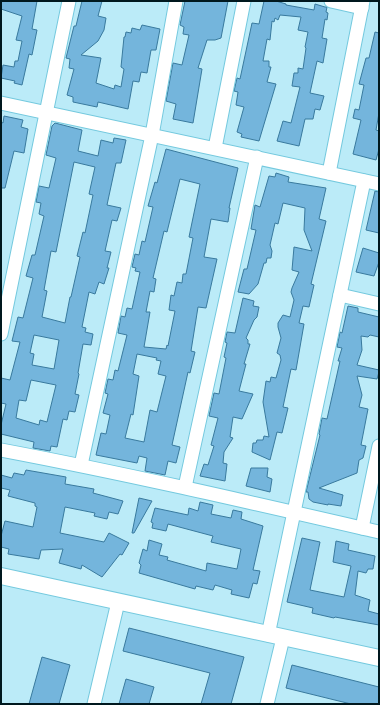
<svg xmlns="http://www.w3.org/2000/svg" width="380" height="705" font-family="Ubuntu,sans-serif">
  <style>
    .building { fill: #74b5dc; stroke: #397a9e; fill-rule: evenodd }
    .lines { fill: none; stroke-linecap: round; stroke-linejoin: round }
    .minor-casing { stroke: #74c9de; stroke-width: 15 }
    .tertiary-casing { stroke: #74c9de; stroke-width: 18 }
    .minor { stroke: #fff; stroke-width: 13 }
    .tertiary { stroke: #fff; stroke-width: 16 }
  </style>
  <rect width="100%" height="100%" fill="#bbebf8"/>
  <g class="building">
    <polygon points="1,1 37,1 32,29 37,30 32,55 29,54 22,85 14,83 15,81 1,78 3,65 14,67 15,61 18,61 22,41 16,40 22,16 1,9"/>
    <polygon points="82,1 102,1 98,16 106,18 104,30 98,41 81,55 101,58 96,83 114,89 115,85 121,87 124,69 121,67 124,37 125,37 126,32 131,33 132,28 140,30 142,25 160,29 156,50 151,50 147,73 141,72 139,82 133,81 128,109 98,102 97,107 73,102 73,97 67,95 74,69 69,68 70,59 66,58 74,26 76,26"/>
    <polygon points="185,1 228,1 221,38 215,40 207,40 198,68 202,69 193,123 173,119 176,104 166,101 173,63 182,65 189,35 183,34 184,27 180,25"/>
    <polygon points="264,1 276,1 286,4 286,5 314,10 315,4 325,7 327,7 326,12 328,13 327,20 325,19 322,38 327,39 323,63 317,61 310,93 324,96 320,110 315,109 313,119 305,119 299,146 277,141 283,121 291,123 300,87 292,86 294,73 298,73 298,68 303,69 306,48 305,47 308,32 298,30 301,17 280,15 278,20 275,18 274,22 272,21 270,40 267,39 263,61 269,61 269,67 271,67 267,82 276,84 259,141 241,137 242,134 237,132 244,107 236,105 238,92 234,91 237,78 240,79 252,23 259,24"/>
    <polygon points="375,32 379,33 379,113 376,130 379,131 379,149 376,160 353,154 361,120 353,118 355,109 359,110 364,85 359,84 366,58 369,58"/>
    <polygon points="4,116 23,120 21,127 28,129 24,153 14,151 5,188 1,188 1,122 3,123"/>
    <path d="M55,123L82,130L78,151L98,156L101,140L113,143L114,138L126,140L121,163H116L107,205L121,208L117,221L112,220L105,251L111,252L107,268H109L104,284L99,282L95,294L89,292L82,327L86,328L85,332L93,334L91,345L83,344L78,373L79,374L75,394L79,395L75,412L69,411L67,420L63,419L57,447L51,446L50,451L33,448L34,442L1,434V425L6,404L1,403V378L10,380L20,342L12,341L18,317L23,318L33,278L26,276L32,255H35L44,216L39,214L41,203L36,202L39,186L49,188L56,158L46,155L52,126ZM74,162L95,167L89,194L93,195L85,233L83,232L77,256L80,257L71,297H70L65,323L42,317L47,291L44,290L51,251L56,252ZM34,335L59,340L54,369L32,365L34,354L30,353ZM31,380L56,385L47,422L40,420L39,425L16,418L19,400L26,401Z"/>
    <path d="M166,149L238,168L229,208H230L228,222L211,219L204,257L217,259L206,308L198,307L191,351L195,352L190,373L188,372L172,445L180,447L176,463L168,461L165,475L145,471L147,458L139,456L137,463L96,455L101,433L106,434L110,415L103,413L108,394L105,393L108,379L113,380L115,370L118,371L127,335L118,333L121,316L125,317L127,308L132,309L140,272L135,271L136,268L132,267L135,254L139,255L142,241L145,242L153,207L148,206L155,182L157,183ZM180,179L200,184L189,237L193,238L186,274H183L182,283L177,282L174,296L171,295L169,310L175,311L168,346L167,345L166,349L144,347L150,312H146L150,291L154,292L156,279L153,278L164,231L167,232ZM137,354L157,358L156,360L161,361L158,374L166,376L157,412L150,410L144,442L125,438L131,414L133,415L139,376L133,374Z"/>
    <polygon points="276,173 289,177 288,182 326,188 319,219 326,221 311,284 314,285 309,307 303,306 299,323 304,324 296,370 291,369 283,407 288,408 282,433 277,432 270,460 252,452 253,443 256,443 257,440 263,440 264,436 269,437 263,402 266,381 270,382 271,377 276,378 281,360 280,355 277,353 281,338 278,327 278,323 283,315 290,317 294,300 291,292 292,288 299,272 292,270 294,247 312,251 304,230 305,208 283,203 278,224 275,223 270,245 272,251 271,258 267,258 266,263 264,263 258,284 249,294 238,292 244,269 247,269 256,230 251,229 255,205 260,207 269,176 275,177"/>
    <polygon points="375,191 379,192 379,233 366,230"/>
    <polygon points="363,248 379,253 379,262 374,276 356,272"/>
    <polygon points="243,298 254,301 253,306 259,307 257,317 254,320 246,338 248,340 248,344 250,344 244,364 246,364 239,391 253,394 242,419 233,417 230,437 233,438 224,452 223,463 227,464 225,481 200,476 204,464 208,465 214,446 211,445 218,418 209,416 214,393 219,394 226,358 224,357 227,343 225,342 227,332 235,333"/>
    <polygon points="348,306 358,308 358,312 379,317 379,337 370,335 368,337 361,336 362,350 357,365 379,370 379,372 377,379 357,376 362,395 359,407 368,409 361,445 366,446 363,458 359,460 357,473 319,488 343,495 341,506 328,504 328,505 313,502 309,499 308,492 306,492 320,435 319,434 322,418 327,419 340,361 338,361 342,348 337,347 340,332 342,333"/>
    <polygon points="251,468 268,468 267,477 272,479 270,492 246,486"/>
    <polygon points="26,470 66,477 65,484 94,489 93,493 123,501 118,514 109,512 107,519 94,516 95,513 65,507 60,533 104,542 109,533 129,543 122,555 120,554 102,577 82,565 81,569 59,563 63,549 41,550 39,559 8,554 9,549 1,547 1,536 5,521 33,527 37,507 35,506 35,503 8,496 10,490 1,488 1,475 12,478 14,473 24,475"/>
    <polygon points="139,498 152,501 134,533 132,533"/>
    <polygon points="200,502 213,505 211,514 231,518 233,510 242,512 241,519 263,526 253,570 260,571 257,584 253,583 249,598 231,594 232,590 215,585 213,590 196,586 195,589 139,573 141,565 139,563 143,549 147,551 149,540 162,544 159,555 168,557 167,560 206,571 207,563 237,569 241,549 211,542 213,536 168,524 166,531 152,528 153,523 151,522 155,508 188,515 189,508 198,511"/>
    <polygon points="302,538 320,542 310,590 344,597 351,566 333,562 336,541 349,544 348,550 375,556 373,569 368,569 366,573 358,571 355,595 370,600 368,611 379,614 379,625 335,617 334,618 312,613 313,608 287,602"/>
    <polygon points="129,628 244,657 231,704 201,704 210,673 123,651"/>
    <polygon points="42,657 70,665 59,704 29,704"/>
    <polygon points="292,665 379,687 379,704 351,704 286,688"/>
    <polygon points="126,679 154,687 149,704 119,704"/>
  </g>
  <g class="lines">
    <g class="minor-casing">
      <g id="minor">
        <polyline points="331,1 362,8"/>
        <polyline points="1,103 379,184"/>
        <polyline points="215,148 244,1"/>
        <polyline points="329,173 363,1"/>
        <polyline points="340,295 379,304"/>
        <polyline points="1,334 69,1"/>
        <path d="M1,450C128,474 253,503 379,532"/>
        <polyline points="81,465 152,135 176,1"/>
        <polyline points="185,487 257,157"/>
        <polyline points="362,528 379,446"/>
        <polyline points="268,635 364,181"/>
        <polyline points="94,704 118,602"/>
        <polyline points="267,704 283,638"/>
      </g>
    </g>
    <g class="tertiary-casing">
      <polyline id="tertiary" points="1,576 379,658"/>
    </g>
    <use href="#minor" class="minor"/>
    <use href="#tertiary" class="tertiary"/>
  </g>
  <rect width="380" height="705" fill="none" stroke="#00181e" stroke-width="4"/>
</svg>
